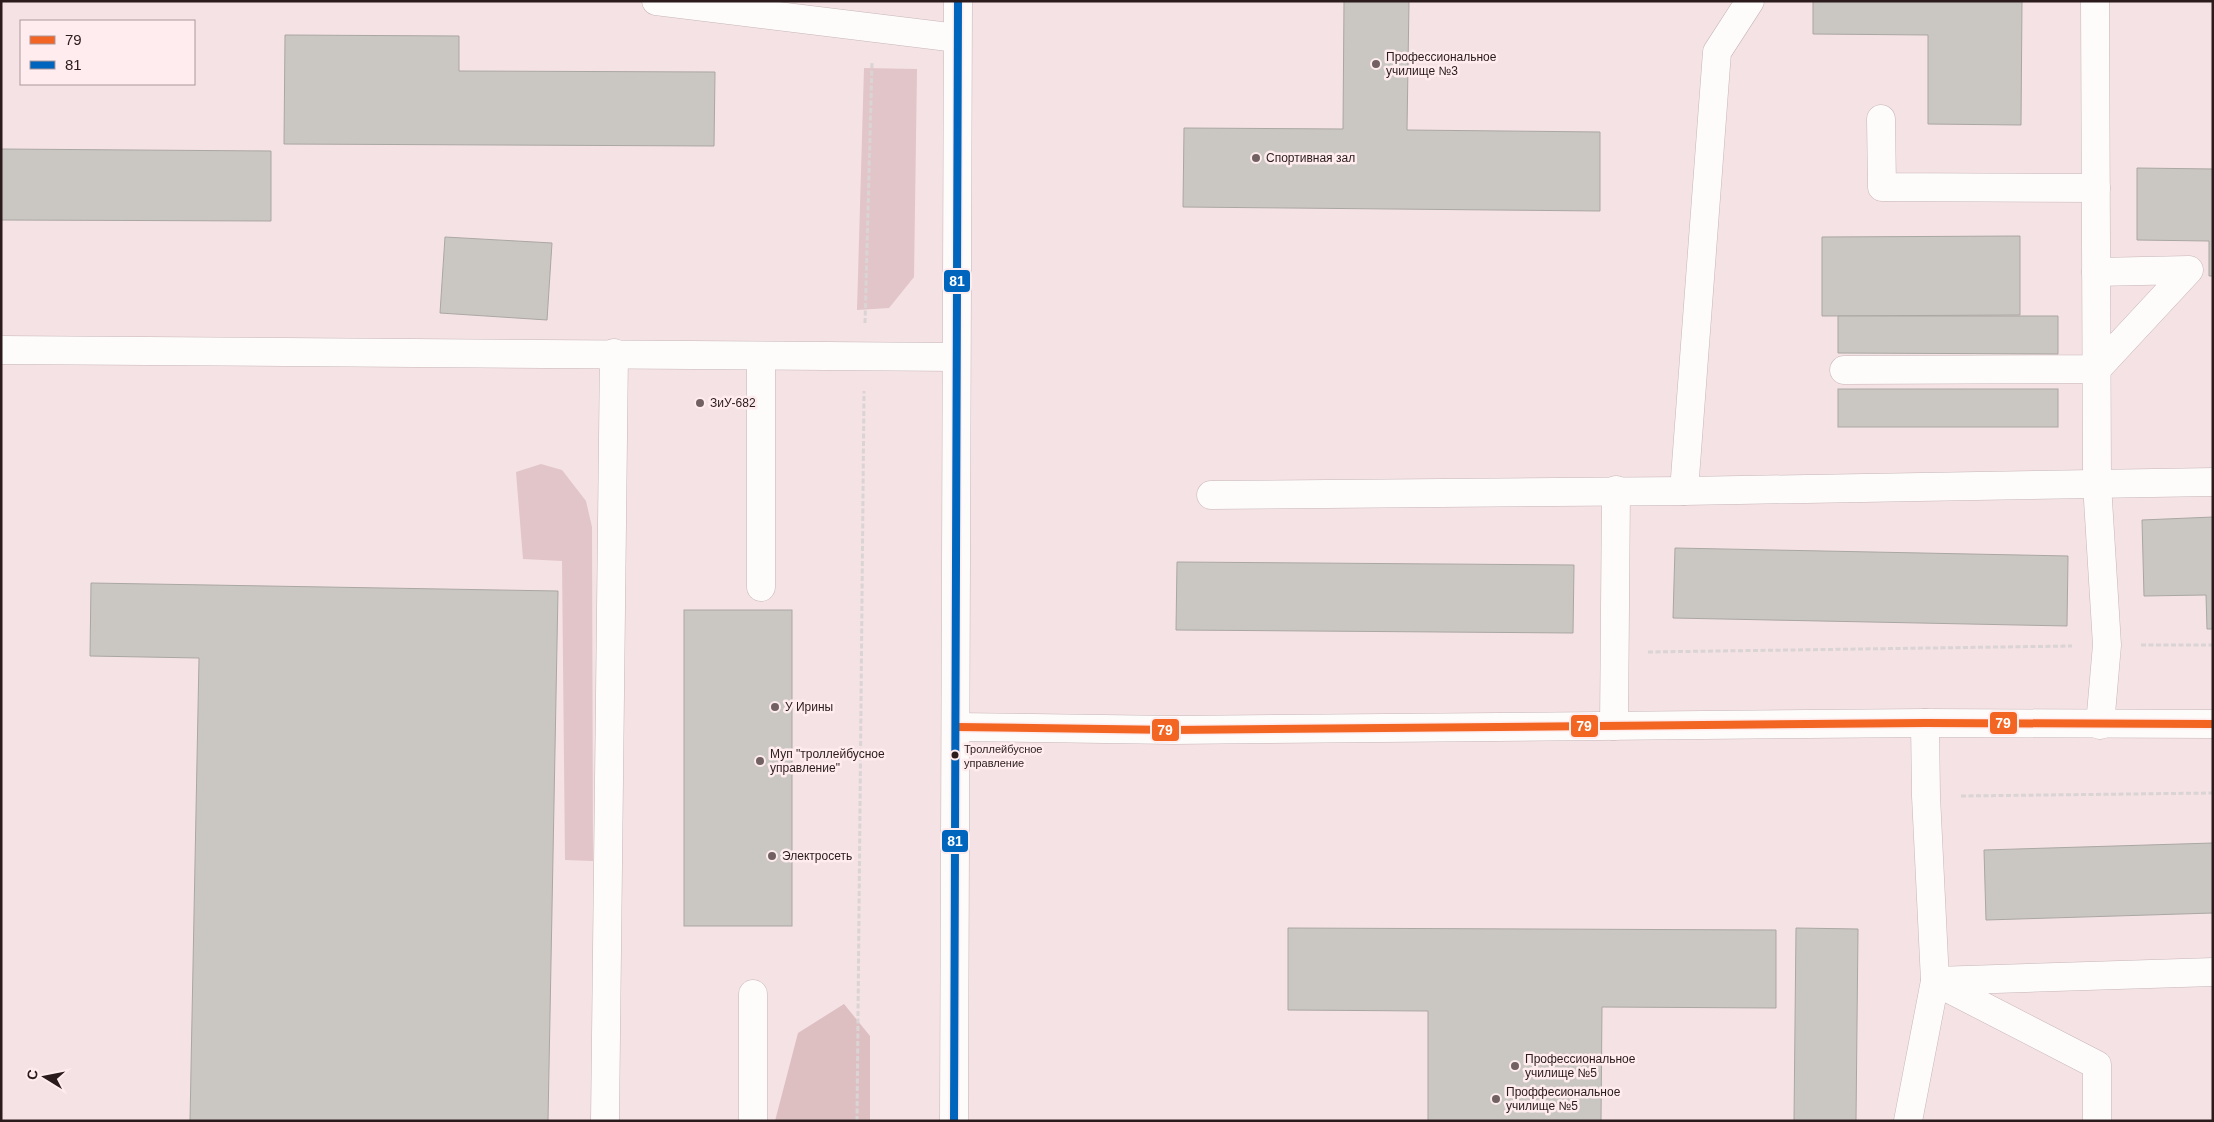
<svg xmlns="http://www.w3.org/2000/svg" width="2214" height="1122" font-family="Helvetica,sans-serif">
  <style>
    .green { fill: #e2c5c8 }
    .forest { fill: #ddbfc2 }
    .building { fill: #cac7c3; stroke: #aaa7a3 }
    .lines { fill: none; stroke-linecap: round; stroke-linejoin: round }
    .minor-casing { stroke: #c6b6b8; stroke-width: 29 }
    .path { stroke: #dad4d5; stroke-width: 3; stroke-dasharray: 5 2.5; stroke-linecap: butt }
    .minor { stroke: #fefbfb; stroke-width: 28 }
    .bus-1-casing { stroke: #feecee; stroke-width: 11 }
    .bus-2-casing { stroke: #feecee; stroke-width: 11 }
    .bus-1 { stroke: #f26522; stroke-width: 8 }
    .bus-2 { stroke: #0065bd; stroke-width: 8 }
    .poi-dot { fill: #726163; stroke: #feecee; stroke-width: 2 }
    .bus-dot { fill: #2b1b1d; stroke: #feecee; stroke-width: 2 }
    .labels { text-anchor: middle; stroke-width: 5; stroke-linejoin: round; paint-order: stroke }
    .bus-label { font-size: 11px; fill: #2b1b1d; stroke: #feecee; text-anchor: start }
    .poi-label { font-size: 12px; fill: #2b1b1d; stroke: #feecee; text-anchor: start }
    .line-badge { stroke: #feecee; stroke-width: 2 }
    .badge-label { font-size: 14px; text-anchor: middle; font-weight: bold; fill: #fff }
  </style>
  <rect width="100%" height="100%" fill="#f5e2e4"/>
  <g class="green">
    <polygon points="864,68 917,69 914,277 889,308 857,310"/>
    <polygon points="541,464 562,470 586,501 592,527 593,861 565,860 562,561 523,559 516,472"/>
  </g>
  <polygon class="forest" points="844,1004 870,1036 870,1121 775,1121 798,1033"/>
  <g class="building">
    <polygon points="1344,1 1409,1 1407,130 1600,132 1600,211 1183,207 1184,128 1343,129"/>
    <polygon points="1813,1 2022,1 2021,125 1928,124 1928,35 1813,34"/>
    <polygon points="285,35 459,36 459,71 715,72 714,146 284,144"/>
    <polygon points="1,149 271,151 271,221 1,220"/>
    <polygon points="2137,168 2213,169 2213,276 2209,276 2209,241 2137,240"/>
    <polygon points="2020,236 2020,315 1822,316 1822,237"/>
    <polygon points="445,237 552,243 547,320 440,313"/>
    <polygon points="1838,316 2058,316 2058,354 1838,353"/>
    <rect x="1838" y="389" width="220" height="38"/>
    <polygon points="2213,517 2213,629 2207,629 2206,595 2144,596 2142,520"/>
    <polygon points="1675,548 2068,556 2067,626 1673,618"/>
    <polygon points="1177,562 1574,565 1573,633 1176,630"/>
    <polygon points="91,583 558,591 548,1121 190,1121 199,658 90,656"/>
    <rect x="684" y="610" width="108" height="316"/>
    <polygon points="2213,843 2213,913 1986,920 1984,850"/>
    <polygon points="1288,928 1776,930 1776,1008 1602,1007 1601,1121 1428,1121 1428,1011 1288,1010"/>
    <polygon points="1796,928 1858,929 1856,1121 1794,1121"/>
  </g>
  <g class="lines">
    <g class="minor-casing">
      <g id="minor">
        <polyline points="656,1 957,38"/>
        <polyline points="2095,1 2097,484 2107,645 2100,725"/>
        <polyline points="1881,119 1882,187 2096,188"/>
        <polyline points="1,350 956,357"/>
        <polyline points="761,356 761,587"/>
        <polyline points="1844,370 2097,369 2189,270 2096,272"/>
        <polyline points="1684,491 1717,52 1750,1"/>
        <polyline points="1211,495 1684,491 2213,482"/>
        <polyline points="1614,726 1616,490"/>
        <polyline points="956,727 1174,730 1925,723 2213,724"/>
        <polyline points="1935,981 2213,972"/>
        <polyline points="1936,982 2097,1065 2097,1121"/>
        <polyline points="753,994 753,1121"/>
        <polyline points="605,1121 614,353"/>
        <polyline points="954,1121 958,1"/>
        <polyline points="1908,1121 1935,981 1926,796 1925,723"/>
      </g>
    </g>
    <g class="path">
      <polyline points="865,323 872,62"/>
      <polyline points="2141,645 2213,645"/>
      <polyline points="1648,652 2072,646"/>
      <polyline points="1961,796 2213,793"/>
      <polyline points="857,1121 864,391"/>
    </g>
    <use href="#minor" class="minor"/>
    <g class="bus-1-casing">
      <polyline id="bus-1" points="956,727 1174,730 1925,723 2213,724"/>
    </g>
    <g class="bus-2-casing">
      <polyline id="bus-2" points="954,1121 958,1"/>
    </g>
    <use href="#bus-1" class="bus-1"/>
    <use href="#bus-2" class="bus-2"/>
  </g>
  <g class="poi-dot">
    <circle cx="1376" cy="64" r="5"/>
    <circle cx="1256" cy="158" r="5"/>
    <circle cx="700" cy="403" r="5"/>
    <circle cx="775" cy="707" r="5"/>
    <circle cx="760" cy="761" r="5"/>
    <circle cx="772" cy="856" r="5"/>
    <circle cx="1515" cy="1066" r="5"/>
    <circle cx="1496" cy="1099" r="5"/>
  </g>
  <circle class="bus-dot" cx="955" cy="755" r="4.5"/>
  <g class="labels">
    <g class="bus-label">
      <text x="964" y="753">Троллейбусное<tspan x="964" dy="14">управление</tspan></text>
    </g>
    <g class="poi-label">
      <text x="1386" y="61">Профессиональное<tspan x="1386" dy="14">училище №3</tspan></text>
      <text x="1266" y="162">Спортивная зал</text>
      <text x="710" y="407">ЗиУ-682</text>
      <text x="785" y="711">У Ирины</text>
      <text x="770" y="758">Муп "троллейбусное<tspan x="770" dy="14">управление"</tspan></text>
      <text x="782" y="860">Электросеть</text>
      <text x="1525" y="1063">Профессиональное<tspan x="1525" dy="14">училище №5</tspan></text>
      <text x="1506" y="1096">Проффесиональное<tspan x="1506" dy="14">училище №5</tspan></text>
    </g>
  </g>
  <g class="line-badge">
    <rect x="943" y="269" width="28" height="24" rx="5" fill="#0065bd"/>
    <rect x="1989" y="711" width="29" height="24" rx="5" fill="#f26522"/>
    <rect x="1570" y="714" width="29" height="24" rx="5" fill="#f26522"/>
    <rect x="1151" y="718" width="29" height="24" rx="5" fill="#f26522"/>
    <rect x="941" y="829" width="28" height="24" rx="5" fill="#0065bd"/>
  </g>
  <g class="badge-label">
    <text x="957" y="286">81</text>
    <text x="2003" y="728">79</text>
    <text x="1584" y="731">79</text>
    <text x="1165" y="735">79</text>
    <text x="955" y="846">81</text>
  </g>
  <rect width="2214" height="1122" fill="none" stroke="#2b1b1d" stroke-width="5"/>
  <rect x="20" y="20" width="175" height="65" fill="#feecee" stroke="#aa989a"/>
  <rect x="30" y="36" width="25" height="8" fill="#f26522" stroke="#aa989a"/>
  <text x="65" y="45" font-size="15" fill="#2b1b1d">79</text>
  <rect x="30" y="61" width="25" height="8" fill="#0065bd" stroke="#aa989a"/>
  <text x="65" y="70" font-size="15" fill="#2b1b1d">81</text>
  <g transform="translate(45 1077) rotate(280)" stroke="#feecee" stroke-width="4" paint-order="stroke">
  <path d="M0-4L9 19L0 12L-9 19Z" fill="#2b1b1d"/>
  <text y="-8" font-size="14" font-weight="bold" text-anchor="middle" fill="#2b1b1d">С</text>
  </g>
</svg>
